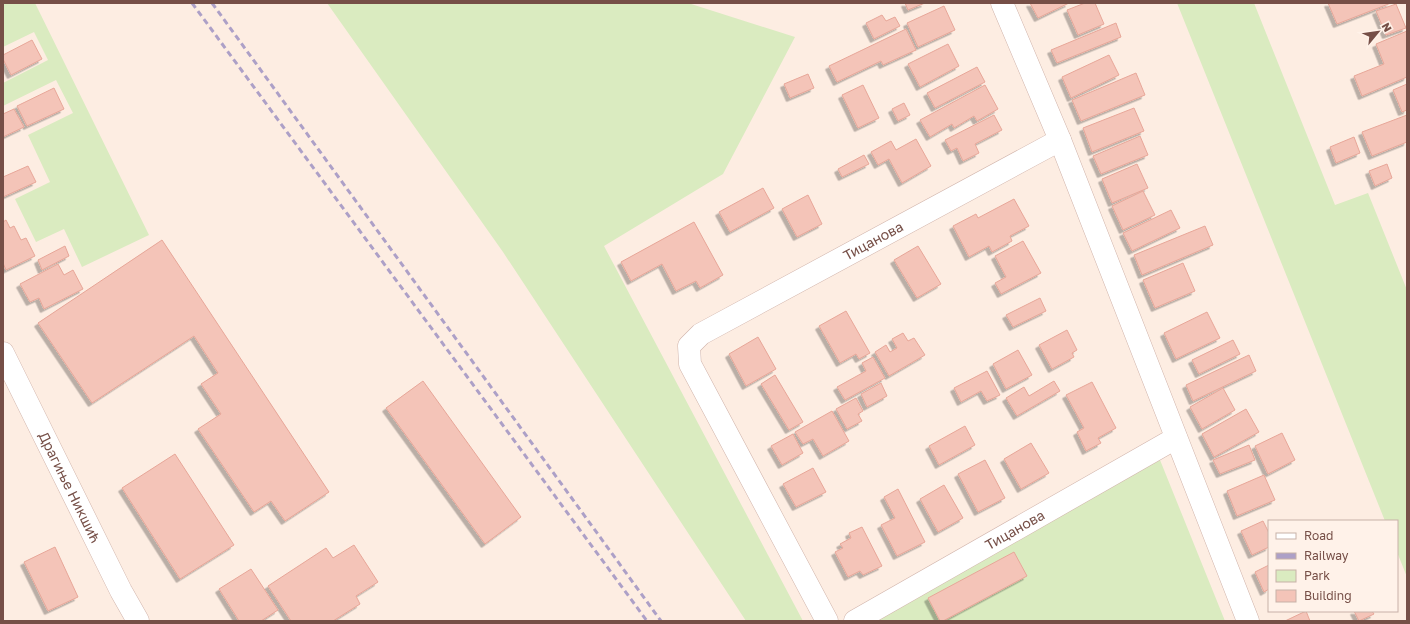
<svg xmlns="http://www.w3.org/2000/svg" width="1410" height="624" font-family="'Golos Text',sans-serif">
	<defs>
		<filter id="shadow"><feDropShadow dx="-3.5" dy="3.5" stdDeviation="0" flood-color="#0004"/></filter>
	</defs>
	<rect width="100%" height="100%" fill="#fdede2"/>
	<path fill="#daebc0" d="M3 3H35L149 235 82 267 64 229 36 242 15 199 50 182 28 135 73 113 56 80 3 106V83L48 60 34 32 3 47Z
		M327 3H688L795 37 723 174 604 246 803 621H746L503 252Z
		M1177 3H1254L1335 205 1368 193 1407 290V577L1397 552V521H1385Z
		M1160 460 1225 621H856Z"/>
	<path fill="#f4c4b8" stroke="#e7a698" filter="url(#shadow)" d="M905 3H925L908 10Z
		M1030 3H1069L1038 18Z
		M1085 3H1095L1104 24 1078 35 1067 10Z
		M1328 3H1391L1337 24Z
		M1396 4 1406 28 1386 35 1376 11Z
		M944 6 955 30 918 47 907 23Z
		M882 15 886 21 895 17 900 26 874 39 866 23Z
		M1116 23 1121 37 1057 63 1051 50Z
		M906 29 916 50 883 65 881 61 837 82 829 66Z
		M1407 31V77L1362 96 1354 76 1384 64 1376 44Z
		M32 40 42 59 11 75 3 59V55Z
		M948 44 959 66 920 87 908 64Z
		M1109 55 1119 75 1071 98 1062 77Z
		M977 67 985 82 935 108 927 93Z
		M1136 73 1145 95 1081 121 1072 100Z
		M808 74 814 88 790 98 784 84Z
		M1407 84V110L1402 112 1393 90Z
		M863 85 879 118 858 128 842 95Z
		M985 85 998 109 977 121 974 116 954 128 952 124 930 137 920 120Z
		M54 88 64 109 27 126 17 106Z
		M904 103 910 115 898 121 892 109Z
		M1134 108 1144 131 1092 152 1083 128Z
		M14 109 24 127 3 137V114Z
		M994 115 1002 130 975 144 979 153 963 161 957 148 951 151 945 140Z
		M1407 115V142L1372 156 1362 132Z
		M1140 136 1148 155 1101 174 1093 156Z
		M1354 137 1360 153 1336 163 1330 147Z
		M916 139 931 166 902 183 889 159 878 165 871 152 891 141 896 150Z
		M864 155 869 164 842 177 838 169Z
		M1137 164 1148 188 1112 203 1102 179Z
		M1387 164 1392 178 1375 186 1369 171Z
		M28 166 36 182 3 197V177Z
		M763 188 774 208 730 232 719 212Z
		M1143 191 1155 215 1123 230 1112 206Z
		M808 195 822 224 797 237 782 209Z
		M1014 199 1029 226 1010 236 1012 241 992 252 989 246 969 257 953 226 976 214 978 218Z
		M1171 210 1180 228 1132 251 1123 233Z
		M6 220 10 228 14 226 21 240 26 238 35 256 6 270 3 263V222Z
		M694 222 723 275 700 288 696 281 676 291 662 264 631 281 621 262Z
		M1205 226 1213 245 1142 275 1134 255Z
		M162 240 329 492 285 521 271 501 254 512 198 429 221 414 201 384 218 373 194 336 92 403 38 323Z
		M1023 241 1041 273 1001 294 995 283 1006 277 995 256Z
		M65 246 69 256 42 270 38 260Z
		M918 246 941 284 917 298 894 260Z
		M1183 263 1195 291 1155 308 1143 280Z
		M58 264 64 275 73 270 83 289 44 309 39 298 30 302 20 284Z
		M1040 298 1046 311 1013 327 1006 315Z
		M846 311 870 353 859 359 856 354 840 363 819 326Z
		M1207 312 1220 338 1176 359 1164 333Z
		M1067 330 1077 350 1072 353 1074 357 1052 369 1039 345Z
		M903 333 908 341 914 338 925 355 889 376 875 352 886 345 890 352 897 348 892 339Z
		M758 337 776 369 746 386 729 354Z
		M1233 340 1240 354 1199 374 1192 360Z
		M1018 350 1032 375 1006 389 993 364Z
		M1249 355 1256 371 1193 401 1186 385Z
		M873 357 885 378 845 400 837 387 866 371 862 363Z
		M987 371 1000 395 987 401 981 391 961 402 954 388Z
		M775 375 803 422 789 430 761 384Z
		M423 381 521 517 485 544 386 408Z
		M1054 381 1060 391 1017 416 1006 398 1024 387 1029 396Z
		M1092 382 1116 428 1098 438 1101 443 1086 451 1077 432 1084 428 1066 395Z
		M881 383 887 396 867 407 861 394Z
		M1223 388 1235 410 1202 429 1190 407Z
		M856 398 863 411 858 414 862 421 847 429 836 409Z
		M1246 409 1259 432 1214 457 1202 434Z
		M832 411 849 441 823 456 813 439 803 444 795 432Z
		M965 426 975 445 939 465 929 446Z
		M1282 433 1295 460 1268 474 1255 446Z
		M793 434 803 453 782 465 771 446Z
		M1031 443 1049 473 1021 489 1004 459Z
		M1249 445 1255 460 1220 474 1213 460Z
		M175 454 234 545 180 579 122 488Z
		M985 460 1005 498 978 512 958 474Z
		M813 468 826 492 796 507 783 484Z
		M1264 475 1275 500 1237 516 1227 491Z
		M944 485 963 518 938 532 920 499Z
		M898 489 925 542 897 556 881 525 895 518 884 497Z
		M1263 521 1269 533V547L1252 555 1241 531Z
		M862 527 882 566 863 575 860 571 848 577 835 552 843 548 840 544 851 538 849 533Z
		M354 545 378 582 356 596 360 604 333 621H291L268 586 326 548 333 558Z
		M55 547 78 597 48 611 24 562Z
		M1014 552 1027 576 943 621H940L928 598Z
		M1269 565V589L1264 592 1255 572Z
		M251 569 278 610 261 621H239L219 589Z
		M1306 611 1310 621H1285Z
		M1354 611H1372L1374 614 1359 621Z"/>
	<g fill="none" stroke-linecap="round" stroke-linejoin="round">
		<defs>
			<g id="minor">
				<path d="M1002 3 1060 140 1248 621"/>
				<path id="s1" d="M3 353 121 591 138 621"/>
				<path id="s2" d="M827 621 690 364 689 346 701 334 1060 140"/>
				<path id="s3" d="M855 621 1176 438"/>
			</g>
		</defs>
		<use href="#minor" stroke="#d1b4ab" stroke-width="23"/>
		<use href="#minor" stroke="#fff" stroke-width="22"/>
		<path stroke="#ada0c7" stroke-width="3" stroke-dasharray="6 4" stroke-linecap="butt" d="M192 3 647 621
			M212 3 661 621"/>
	</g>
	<g text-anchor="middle" stroke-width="3" stroke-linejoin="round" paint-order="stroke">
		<g font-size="14" fill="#764f47" stroke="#fff2e9">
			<text dy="5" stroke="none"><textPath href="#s2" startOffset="522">Тицанова</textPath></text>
			<text dy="5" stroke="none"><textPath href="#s1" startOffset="150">Драгиње Никшић</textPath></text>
			<text dy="5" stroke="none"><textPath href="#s3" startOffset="184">Тицанова</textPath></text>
		</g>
	</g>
	<rect width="1410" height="624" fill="none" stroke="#764f47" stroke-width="8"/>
	<rect x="1268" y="520" width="130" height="92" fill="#fff2e9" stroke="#c8b1a8"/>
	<rect x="1276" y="533" width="20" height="6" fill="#ffffff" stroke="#c8b1a8"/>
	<text x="1304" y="540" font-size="12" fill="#764f47">Road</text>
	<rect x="1276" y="553" width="20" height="6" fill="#ada0c7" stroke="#c8b1a8"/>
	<text x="1304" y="560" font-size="12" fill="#764f47">Railway</text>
	<rect x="1276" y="570" width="20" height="12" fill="#daebc0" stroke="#c8b1a8"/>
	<text x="1304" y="580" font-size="12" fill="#764f47">Park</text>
	<rect x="1276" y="590" width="20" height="12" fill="#f4c4b8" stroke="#c8b1a8"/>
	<text x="1304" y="600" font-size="12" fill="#764f47">Building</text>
	<g transform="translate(1378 32) rotate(61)" stroke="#fff2e9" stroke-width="3" paint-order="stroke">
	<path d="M0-3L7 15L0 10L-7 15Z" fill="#764f47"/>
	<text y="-6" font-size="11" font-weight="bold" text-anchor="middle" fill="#764f47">N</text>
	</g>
</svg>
